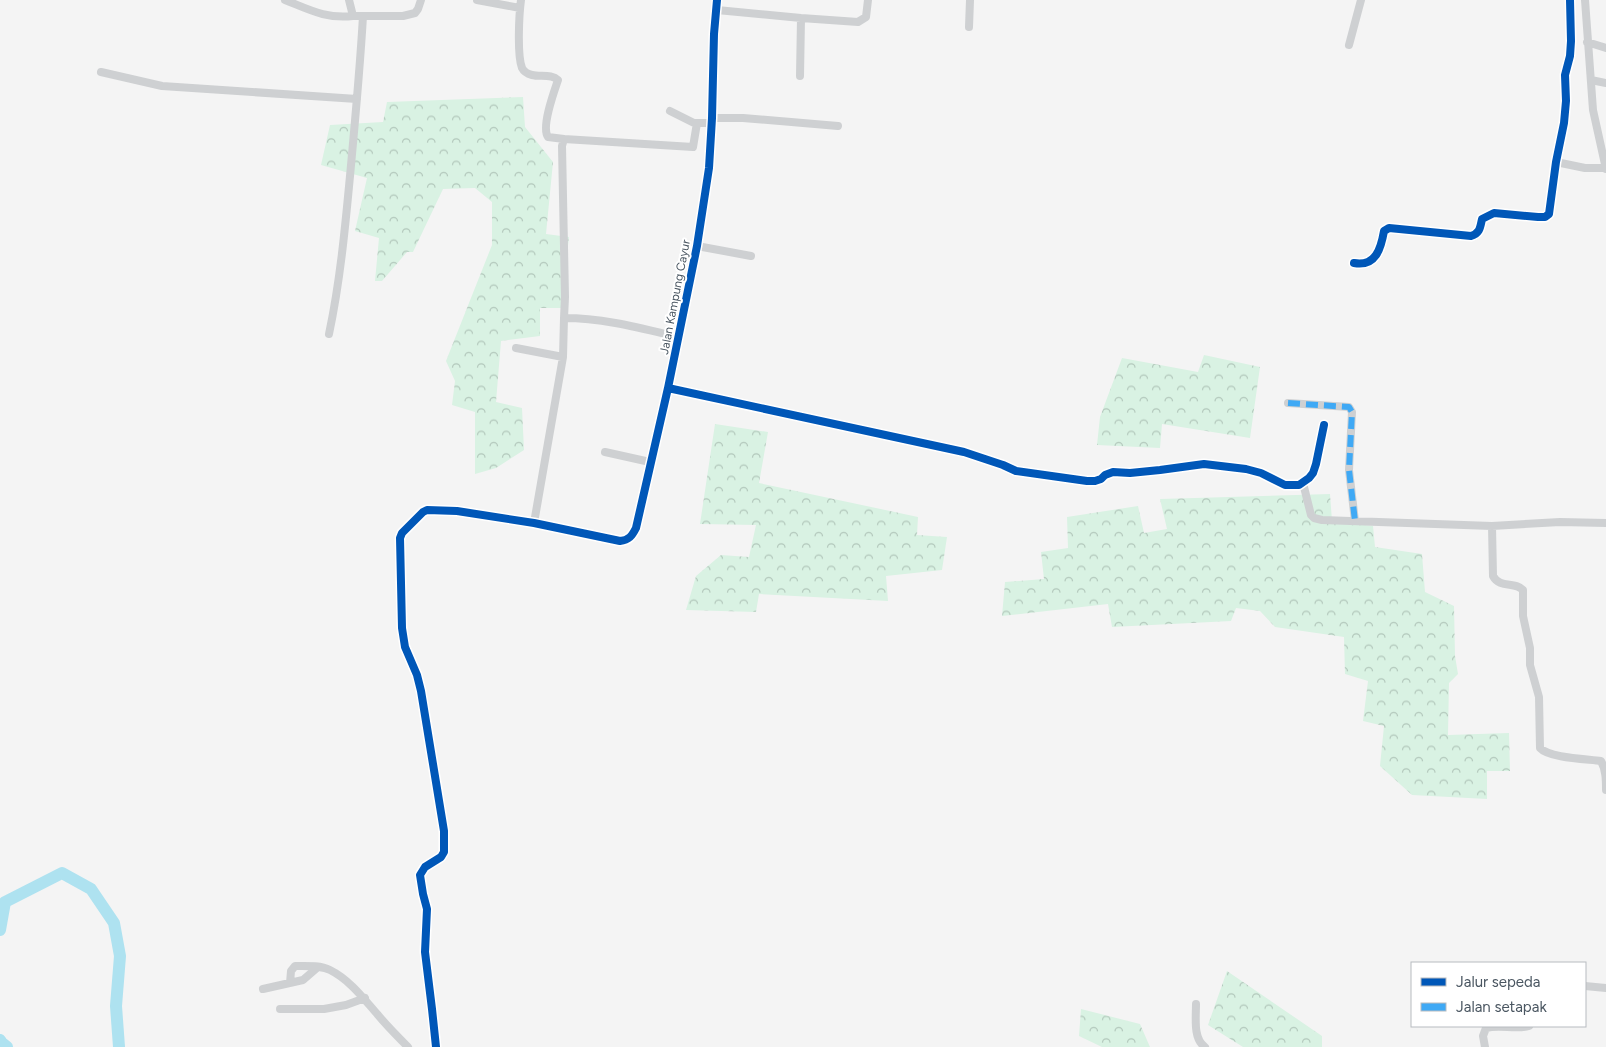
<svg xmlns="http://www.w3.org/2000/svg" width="1606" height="1047" font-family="Figtree,sans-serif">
	<defs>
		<pattern id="forest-crowns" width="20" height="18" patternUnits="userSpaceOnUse" patternTransform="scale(1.25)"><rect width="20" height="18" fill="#d9f2e3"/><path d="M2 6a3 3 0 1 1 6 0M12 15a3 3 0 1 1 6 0" fill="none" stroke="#b2c7bb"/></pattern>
	</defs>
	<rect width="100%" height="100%" fill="#f4f4f4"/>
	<path fill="url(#forest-crowns)" d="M523 97 525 127 553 162 546 234 569 237 563 287 564 308H540V336L501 341 496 402 522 408 524 450 496 468 475 474V412L452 405 455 381 446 361 492 245V202L475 188 443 189 413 252H407L382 281H375L379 238 355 231 367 178 321 165 330 125 383 122 387 102Z
		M1204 355 1260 367 1250 438 1162 424 1160 448 1097 445 1100 417 1122 358 1198 372Z
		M715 424 768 432 759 483 918 517 917 535 947 537 942 570 886 576 888 601 759 594 756 612 686 610 696 576 721 555 749 557 756 525 700 524Z
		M1330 494 1332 521 1373 526 1375 547 1422 554 1425 592 1454 606 1455 656 1458 674 1449 683 1448 735 1509 733 1510 771H1487V799L1412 795 1380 766 1384 726 1363 721 1368 681 1345 674 1344 637 1275 627 1260 611 1236 608 1231 621 1112 627 1108 604 1002 616 1005 582 1044 579 1041 552 1068 548 1067 517 1138 506 1144 533 1167 529 1160 499Z
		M1227 971 1322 1036V1047H1243L1208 1025Z
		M1081 1009 1140 1024 1150 1047H1102L1079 1036Z"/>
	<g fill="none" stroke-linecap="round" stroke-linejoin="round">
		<path stroke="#aee2f0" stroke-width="12" d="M0 930 5 902 62 873 91 889 114 923 120 956 116 1006 119 1047
			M0 1040 2 1043 7 1047"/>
		<path stroke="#ced0d2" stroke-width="8" d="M285 0C310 10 326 19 353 16
			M349 0 353 16H403L415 13 418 9 421 0
			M477 0 520 8
			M521 0C519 15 517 55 522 68 524 72 528 74 532 75 540 77 552 74 558 80 554 92 541 127 548 137L564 139 562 146 565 297 564 318
			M1585 0 1593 110 1606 169
			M717 10 801 18 858 22 866 17 868 0
			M969 27 970 0
			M1587 42 1606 48
			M1349 45 1361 0
			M101 72 162 86 357 99
			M800 76 801 18
			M1591 80 1606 83
			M670 111 694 123H712
			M712 118H743L838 126
			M564 139 693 147 697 123
			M1556 162 1585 168H1606
			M697 246 751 256
			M1354 263C1376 267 1381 248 1384 231L1389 228 1471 236C1480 233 1480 228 1482 219L1494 213 1538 217H1545L1549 214 1556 162 1564 123 1566 101 1565 75 1570 56 1571 41 1570 0
			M329 334C340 282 345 229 350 176 355 122 360 69 363 16
			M516 348 563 357 564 318C603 318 640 328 678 337
			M668 388 964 452 1003 465 1016 471 1087 481H1095L1101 479 1105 475 1113 472 1130 473 1160 470 1204 464 1246 469 1261 473 1285 485H1299L1309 478 1313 473 1316 464 1324 425
			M1288 403 1349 407 1352 412 1349 470 1355 521
			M605 452 650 462
			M1303 483 1311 515 1314 518 1322 520 1492 526 1560 522 1606 523
			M534 523 563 357
			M1492 526 1493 576C1500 589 1515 581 1523 590V616L1530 648V665L1539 697 1540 748C1549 758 1586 759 1601 761 1606 770 1606 780 1606 790
			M290 983 291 971 295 966C306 966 320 965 330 970 350 980 364 999 378 1015 387 1026 398 1037 408 1047
			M1585 986 1606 988
			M263 989 303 980 318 967
			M1196 1004C1196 1018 1193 1039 1205 1047
			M280 1009H324L346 1005 365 998
			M436 1047 432 1009 425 952 427 909 423 894 420 875 425 867 441 857 444 852V831L421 691 417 675 405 647 402 628 400 538 402 533 423 512 427 510 457 511 534 523 620 541C629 540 632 536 636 528L668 388 697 246 709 168 712 118 714 34 717 0
			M1485 1047 1483 1036 1486 1028C1500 1024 1515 1030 1529 1026"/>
		<path stroke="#3fa9f5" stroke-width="6" stroke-dasharray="12 6" stroke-linecap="butt" d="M1288 403 1349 407 1352 412 1349 470 1355 521"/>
		<defs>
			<path id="cycleway" d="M1354 263C1376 267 1381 248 1384 231L1389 228 1471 236C1480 233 1480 228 1482 219L1494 213 1538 217H1545L1549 214 1556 162 1564 123 1566 101 1565 75 1570 56 1571 41 1570 0
				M668 388 964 452 1003 465 1016 471 1087 481H1095L1101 479 1105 475 1113 472 1130 473 1160 470 1204 464 1246 469 1261 473 1285 485H1299L1309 478 1313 473 1316 464 1324 425
				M436 1047 432 1009 425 952 427 909 423 894 420 875 425 867 441 857 444 852V831L421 691 417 675 405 647 402 628 400 538 402 533 423 512 427 510 457 511 534 523 620 541C629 540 632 536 636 528L668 388 697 246 709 168 712 118 714 34 717 0"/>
		</defs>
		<use href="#cycleway" stroke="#fff" stroke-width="11"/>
		<use href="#cycleway" stroke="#0057b8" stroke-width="8"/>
	</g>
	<g text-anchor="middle" stroke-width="4" stroke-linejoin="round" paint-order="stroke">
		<g font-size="12" fill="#4a5661" stroke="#fff">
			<text transform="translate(675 297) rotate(-79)" y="4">Jalan Kampung Cayur</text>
		</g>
	</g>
	<rect x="1411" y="962" width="175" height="65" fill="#ffffff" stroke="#b7bbc0"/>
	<rect x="1421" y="978" width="25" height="8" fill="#0057b8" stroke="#b7bbc0"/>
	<text x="1456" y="987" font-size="15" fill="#4a5661">Jalur sepeda</text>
	<rect x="1421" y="1003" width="25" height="8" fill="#3fa9f5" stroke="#b7bbc0"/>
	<text x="1456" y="1012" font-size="15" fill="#4a5661">Jalan setapak</text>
</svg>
